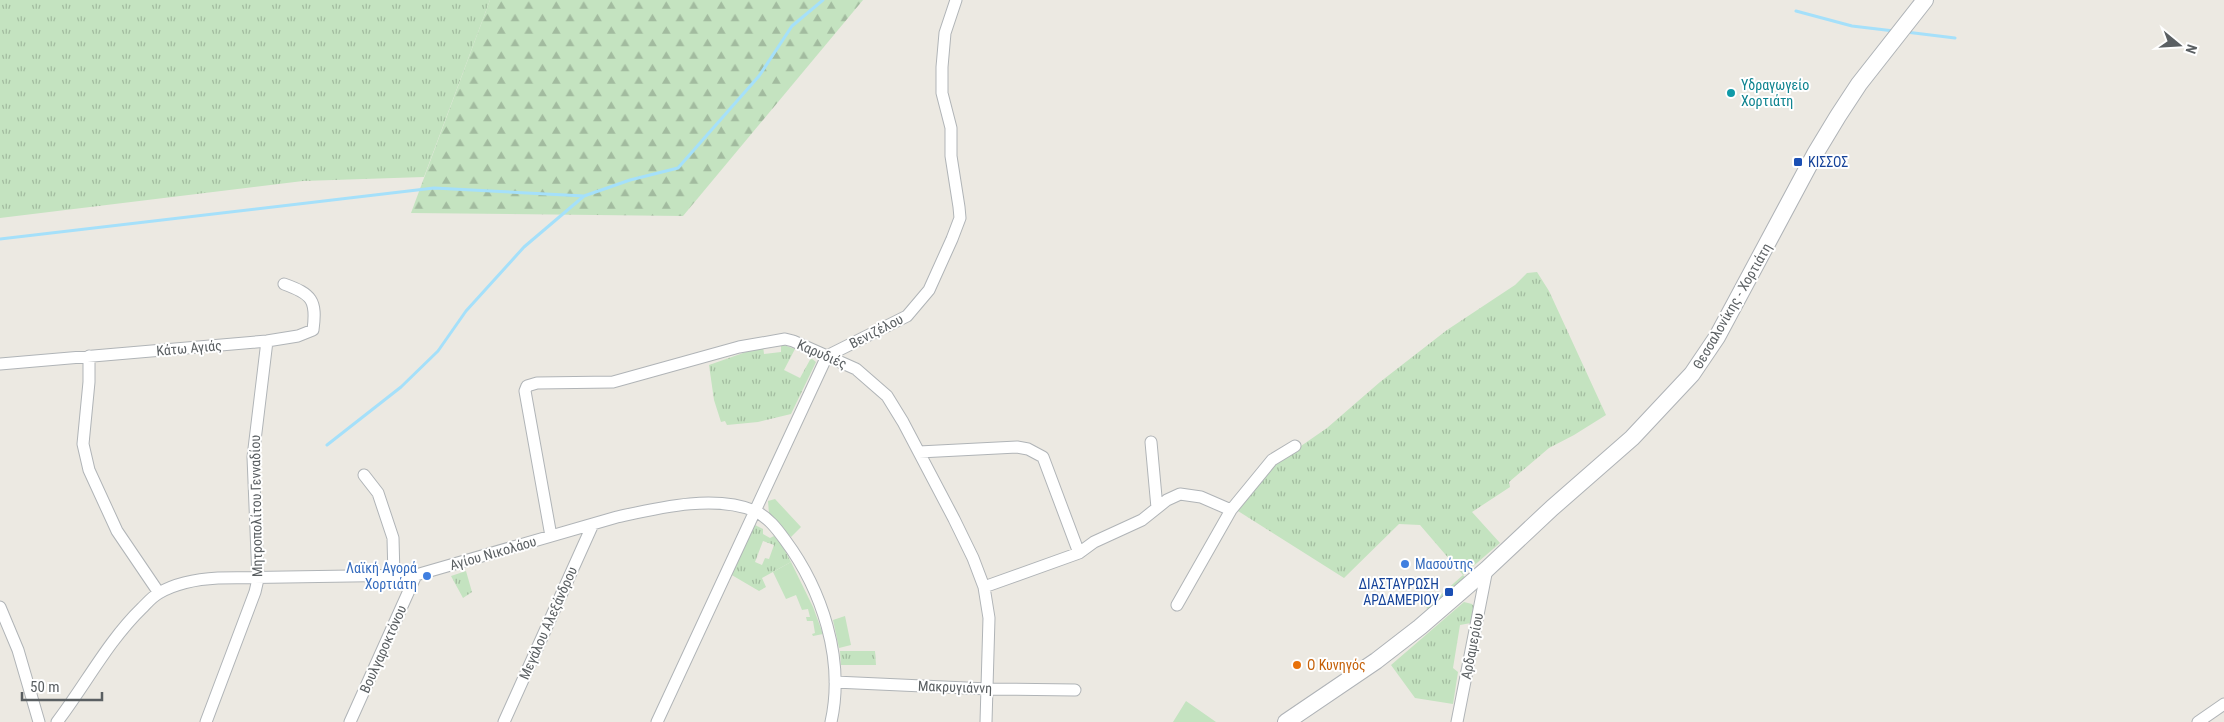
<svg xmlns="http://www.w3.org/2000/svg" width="2224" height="722" font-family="'Roboto Condensed',sans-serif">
	<defs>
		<pattern id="grass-tufts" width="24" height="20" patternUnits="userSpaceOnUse" patternTransform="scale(1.25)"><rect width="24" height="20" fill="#c4e3c0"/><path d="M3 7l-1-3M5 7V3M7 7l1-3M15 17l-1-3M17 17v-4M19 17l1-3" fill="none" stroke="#a2bb9f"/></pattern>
		<pattern id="forest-firs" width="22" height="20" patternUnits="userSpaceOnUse" patternTransform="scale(1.25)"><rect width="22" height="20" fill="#c4e3c0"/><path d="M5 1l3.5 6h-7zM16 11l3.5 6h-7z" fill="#a2bb9f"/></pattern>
	</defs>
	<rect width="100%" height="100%" fill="#ece9e2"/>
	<path fill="url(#grass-tufts)" fill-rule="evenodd" d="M0 0H490L424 177 303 181 0 218Z
		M1537 272 1549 291 1606 415 1574 435 1549 448 1509 482 1510 487 1472 512 1500 543 1463 575 1465 577 1431 606 1433 608 1430 610 1426 608 1463 575 1420 525 1399 524 1344 578 1238 511 1272 466 1327 428 1380 382 1447 330 1515 285 1527 273Z
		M781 344 795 349 784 370 800 378 811 358 816 362 791 414 758 422 727 425 725 421 721 422 714 400 709 365 763 346 764 354 781 352Z
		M755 525 763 529V534L770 538 774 536 781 543 791 562 762 578 766 587 759 591 730 574 750 527ZM763 541 774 545 769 559 765 558 762 565 755 562Z
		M466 571 472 592 463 598 451 576Z
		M1464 602 1472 604 1474 607 1471 623 1460 625 1453 668 1458 672 1453 704 1415 698 1391 665Z
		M840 651H875L876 665H841Z"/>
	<path fill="url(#forest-firs)" d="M490 0H863L683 216 411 213Z"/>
	<path fill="#c4e3c0" d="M775 499 801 527 791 537 769 514 768 501Z
		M791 562 813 607 823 634 813 636 812 634 815 633 813 621H807L806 617H810L808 609 802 610 796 595 786 599 773 572Z
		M845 616 851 645 839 648 833 620Z
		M1186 701 1216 722H1173Z"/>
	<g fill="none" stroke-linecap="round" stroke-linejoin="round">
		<path stroke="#a5e0fa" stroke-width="3" d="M1796 11 1852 26 1894 31
			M1906 32 1955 38
			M0 239 434 188 584 196
			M327 445 401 387 438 351 466 311 524 247 584 196 630 180 678 168 759 76 792 26 823 0"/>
		<defs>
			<path id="street" d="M89 356V382L83 444 89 470 117 531 159 593
				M0 364 267 341 298 336 313 330C317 300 312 294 284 284
				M1151 442 1157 508
				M919 452 1017 447 1028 449 1043 457 1079 553
				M364 475 378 493 393 538 394 577
				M551 536 525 391 527 386 537 383 613 382 739 347 785 339 793 341 856 369 887 396 903 422 954 519 973 558 984 587 989 618 986 722
				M984 587 1079 553 1094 542 1142 520 1167 500 1180 494 1201 497 1231 510
				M1177 605 1231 510 1272 460 1295 446
				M0 607 18 650 39 722
				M835 682 988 689 1075 690
				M57 722C86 684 108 641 142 608 147 603 153 596 159 593 176 583 199 579 218 578L416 575 617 517C658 508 714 494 755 511 768 517 777 529 785 540 822 590 845 659 831 722
				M206 722 255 592 258 579 253 457 267 341
				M350 722 416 575
				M504 722 593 524
				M657 722 827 356 907 316 929 290 952 239 960 218 959 207 951 156V128L942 93V67L945 33 956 0
				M1457 722 1487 569
				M2198 722 2224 704"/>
			<path id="secondary" d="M1286 722 1376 661 1420 627 1487 569 1552 508 1632 438 1692 374 1717 337 1815 154 1838 116 1859 84 1925 0"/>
		</defs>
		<use href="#street" stroke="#b0b4b7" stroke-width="13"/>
		<use href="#secondary" stroke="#afb3b7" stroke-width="18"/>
		<use href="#street" stroke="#fff" stroke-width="11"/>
		<use href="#secondary" stroke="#fff" stroke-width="16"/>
	</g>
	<circle fill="#0f9aa8" stroke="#fff" stroke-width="2" cx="1731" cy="93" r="5"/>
	<g fill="#1a4fb4" stroke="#fff" stroke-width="2">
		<rect x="1793" y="157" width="10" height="10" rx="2.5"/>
		<rect x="1444" y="587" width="10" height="10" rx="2.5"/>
	</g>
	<g fill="#3f7fe0" stroke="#fff" stroke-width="2">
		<circle cx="1405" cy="564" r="5"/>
		<circle cx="427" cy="576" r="5"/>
	</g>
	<circle fill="#e8710a" stroke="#fff" stroke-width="2" cx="1297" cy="665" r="5"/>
	<g text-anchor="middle" stroke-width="4" stroke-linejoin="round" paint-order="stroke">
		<g font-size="14" fill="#0d838f" stroke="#fff" text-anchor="start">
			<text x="1741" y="90">Υδραγωγείο<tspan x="1741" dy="16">Χορτιάτη</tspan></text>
		</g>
		<g font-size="14" fill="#164399" stroke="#fff" text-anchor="start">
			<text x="1808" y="167">ΚΙΣΣΟΣ</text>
			<text x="1439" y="589" text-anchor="end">ΔΙΑΣΤΑΥΡΩΣΗ<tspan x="1439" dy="16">ΑΡΔΑΜΕΡΙΟΥ</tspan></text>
		</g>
		<g font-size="14" fill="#5a5f62" stroke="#fff">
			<text transform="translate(1732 306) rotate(-60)" y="5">Θεσσαλονίκης - Χορτιάτη</text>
			<text transform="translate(876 331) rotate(-27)" y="5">Βενιζέλου</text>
			<text transform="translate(189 348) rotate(-5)" y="5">Κάτω Αγιάς</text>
			<text transform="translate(822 354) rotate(24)" y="5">Καρυδιές</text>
			<text transform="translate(256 506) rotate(-91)" y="5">Μητροπολίτου Γενναδίου</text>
			<text transform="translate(493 553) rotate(-16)" y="5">Αγίου Νικολάου</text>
			<text transform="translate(548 623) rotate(-66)" y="5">Μεγάλου Αλεξάνδρου</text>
			<text transform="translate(1472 646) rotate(-79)" y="5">Αρδαμερίου</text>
			<text transform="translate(383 649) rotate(-66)" y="5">Βουλγαροκτόνου</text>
			<text transform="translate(955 687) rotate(2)" y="5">Μακρυγιάννη</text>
		</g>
		<g font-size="14" fill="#366cbe" stroke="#fff" text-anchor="start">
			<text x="1415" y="569">Μασούτης</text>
			<text x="417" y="573" text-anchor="end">Λαϊκή Αγορά<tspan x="417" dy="16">Χορτιάτη</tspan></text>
		</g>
		<g font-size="14" fill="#c56008" stroke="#fff" text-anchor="start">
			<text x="1307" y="670">Ο Κυνηγός</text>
		</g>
	</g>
	<g transform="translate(2179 45) rotate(108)" stroke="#ffffff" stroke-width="4" paint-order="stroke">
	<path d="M0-4L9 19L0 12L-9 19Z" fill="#5a5f62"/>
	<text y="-8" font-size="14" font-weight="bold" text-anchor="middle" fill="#5a5f62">N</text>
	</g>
	<path d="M22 692v8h80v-8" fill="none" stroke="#5a5f62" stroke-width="2.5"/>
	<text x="30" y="692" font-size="15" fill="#5a5f62" stroke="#ffffff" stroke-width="4" paint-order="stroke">50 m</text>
</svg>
